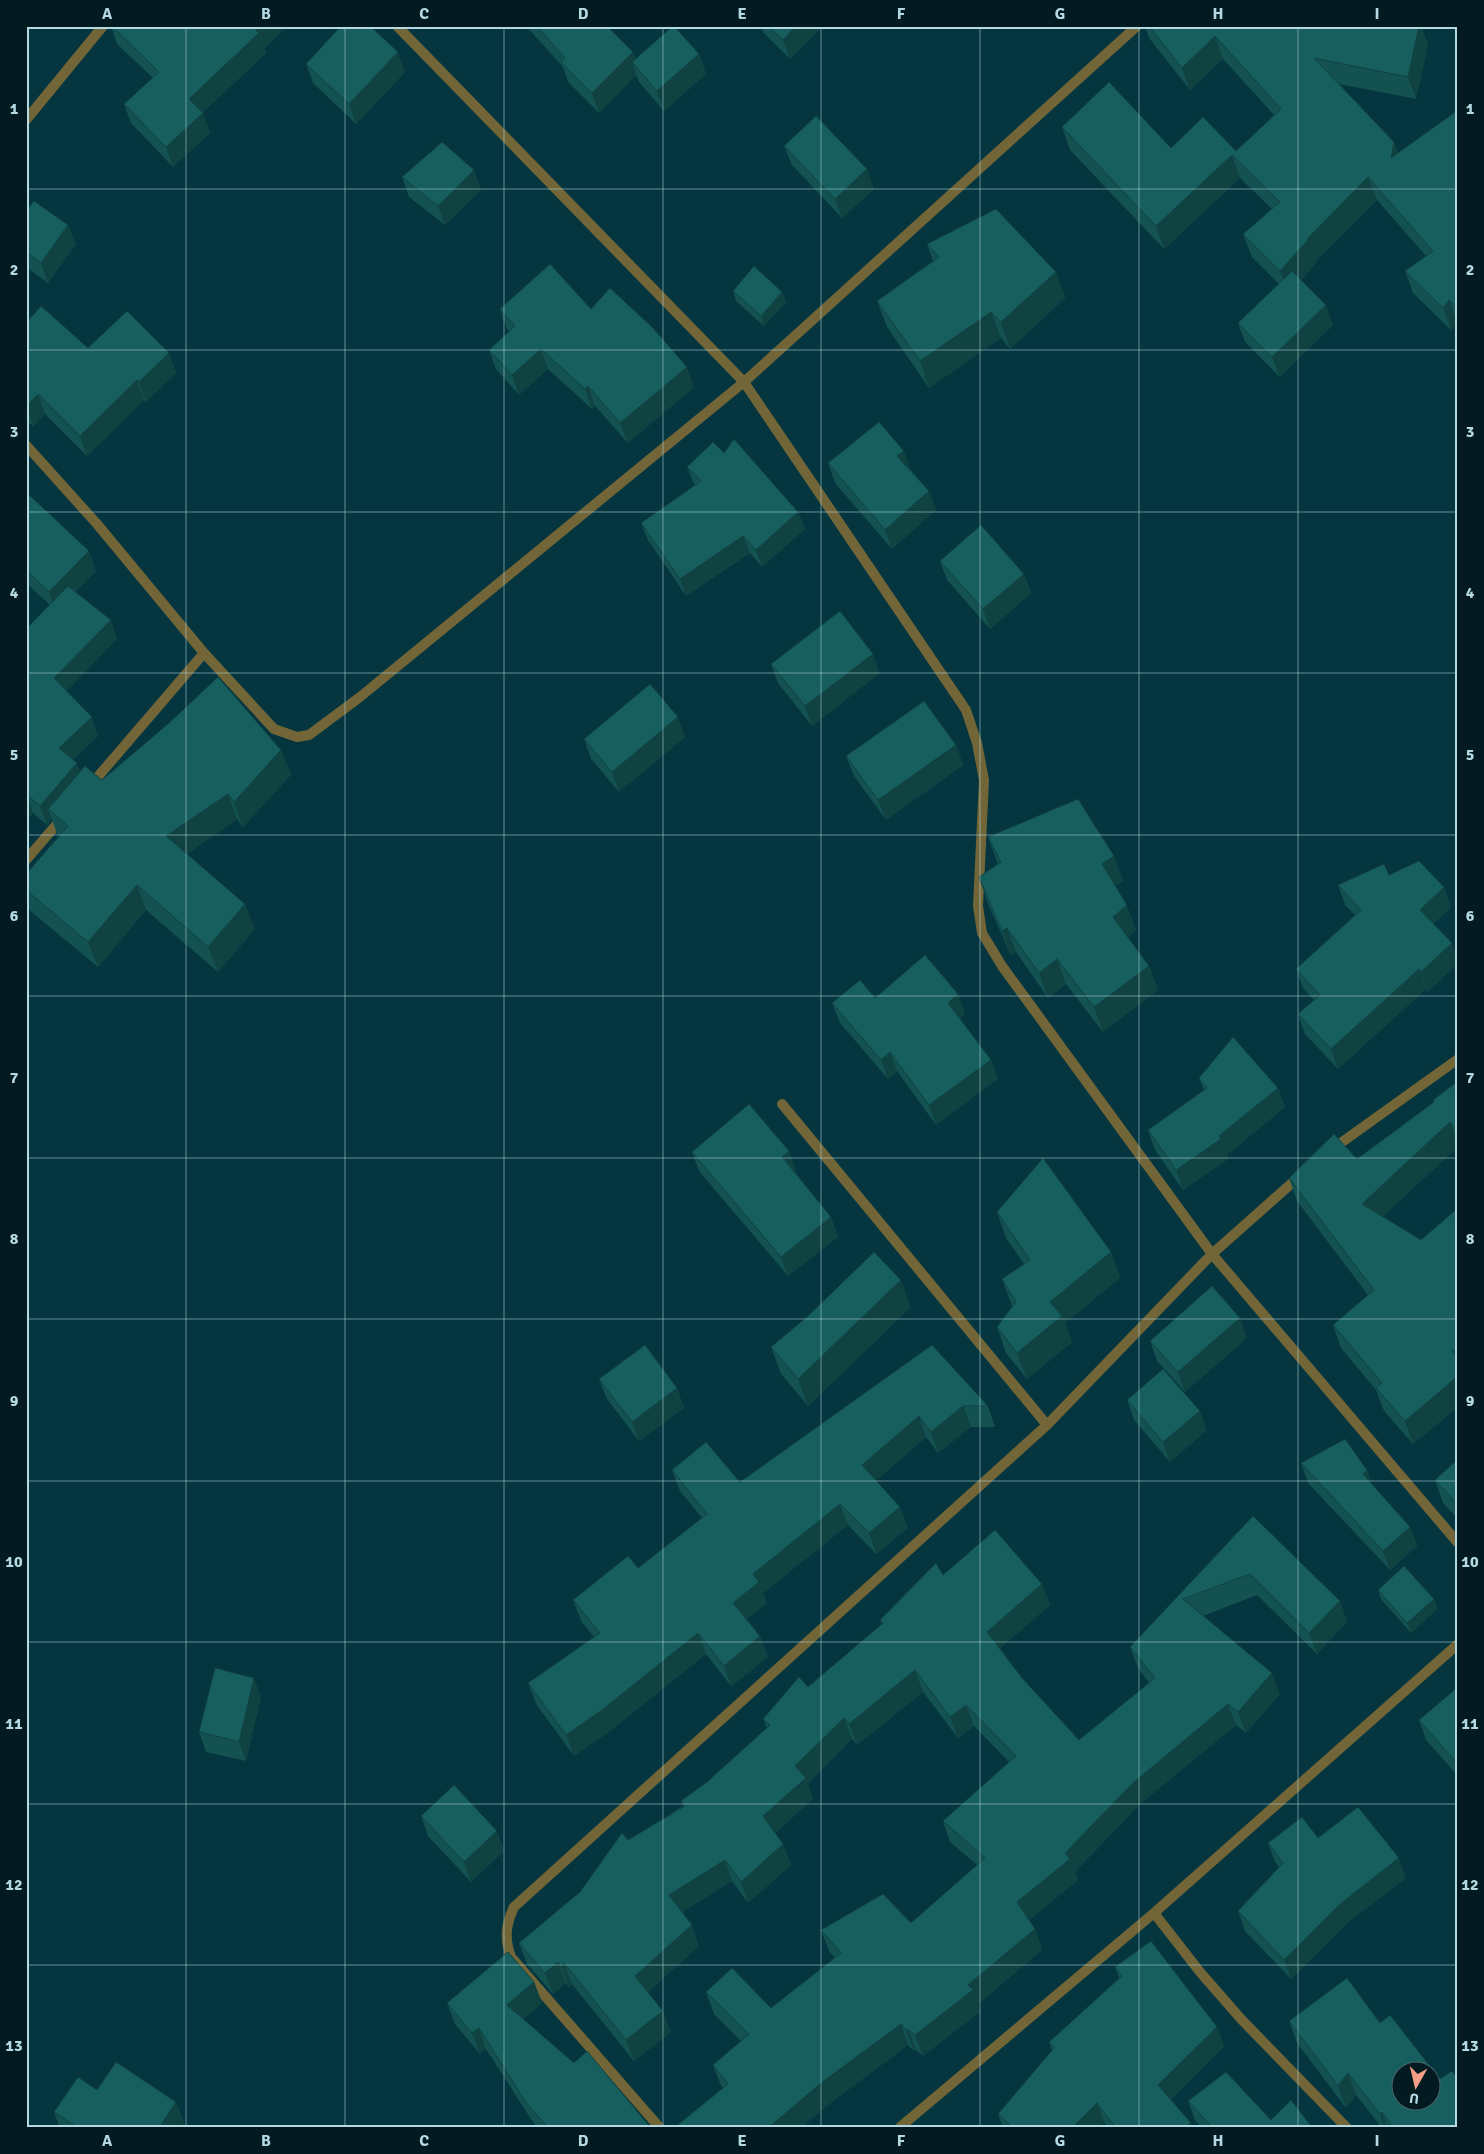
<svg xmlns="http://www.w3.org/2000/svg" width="1484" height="2154" font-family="Signika,sans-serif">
	<rect width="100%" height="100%" fill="#05353e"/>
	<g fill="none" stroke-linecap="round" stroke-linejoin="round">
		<path stroke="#726638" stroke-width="10" d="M397 26 744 382 966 710 977 743 984 780 978 906 982 933 1002 966 1212 1254 1458 1543
			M26 120 103 26
			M26 445 97 524 204 653 274 729 297 737 309 735 360 697 744 382 1137 26
			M89 787 204 653
			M26 860 63 817
			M782 1104 1047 1425
			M1331 1150 1458 1059
			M1154 1913 1200 1972 1241 2019 1347 2128
			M660 2128 511 1957C504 1938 506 1924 514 1907L1047 1425 1212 1254 1301 1175
			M899 2128 1154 1913 1458 1644"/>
	</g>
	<path fill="#145151" d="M111 26H287L265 48 266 53 202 113 210 133 173 167 131 123 124 104 153 78 117 44Z
		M526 26H607L633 52 636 59 699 54 706 74 664 111 639 82 636 75 599 113 568 82 563 67Z
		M761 26H823L790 59 763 32Z
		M1145 26H1421L1428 45 1416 99 1339 84 1394 142 1398 153 1458 110V324L1457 323 1451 330 1413 293 1405 271 1426 256 1377 200 1316 261V263L1301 280 1333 325 1280 377 1245 342 1238 323 1279 284 1252 257 1243 234 1272 209 1240 178 1164 249 1070 150 1062 127 1171 148 1236 151 1274 115 1223 59 1190 90 1149 38Z
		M306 64 405 72 356 124 313 83Z
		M784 146 874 189 842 218 792 165Z
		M402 177 481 190 445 225 409 197Z
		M26 211 68 225 76 244 48 283 26 267Z
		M927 244 1056 272 1065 298 1010 349 1001 338 929 388 887 327 877 301 933 261Z
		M733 291 782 292 786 302 764 326 736 301Z
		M500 309H591L694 387 628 443 595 406 592 409 548 369 519 395 496 369 489 350 509 332 507 329Z
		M26 323 88 348 169 353 176 373 146 402 144 400 87 456 45 414 33 426 26 420Z
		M724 453 798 512 805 529 762 567 750 553 686 596 648 540 641 523 695 486 694 484 687 467Z
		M828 463 911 470 929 491 936 510 892 549 835 483Z
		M26 492 89 551 96 571 75 592 117 639 66 691 98 736 73 760 80 772 102 780 281 750 291 775 243 827 237 819 187 854 255 929 218 972 146 910 98 967 28 909 26 906V874L59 836 57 834 52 819 47 825 33 813 26 821V629L50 605 26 583Z
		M940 561 1024 574 1031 593 990 629 947 580Z
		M771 664 880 673 812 726 778 683Z
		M685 737 619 792 591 759 584 739Z
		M956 745 963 765 886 820 854 776 846 756Z
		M988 837 1114 856 1123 881 1115 886 1136 930 1128 937 1149 966 1158 990 1103 1032 1066 984 1048 998 1016 952 1011 956 987 901 979 877 998 864Z
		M1389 875 1444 887 1451 907 1433 924 1458 959V963L1428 992 1426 989 1338 1069 1305 1034 1298 1014 1314 1000 1303 988 1296 969 1355 915 1345 905 1338 885Z
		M958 994 965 1014 960 1018 991 1060 998 1079 936 1125 897 1071 888 1079 840 1023 832 1003 875 998Z
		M1199 1078 1278 1088 1285 1107 1227 1155 1228 1159 1183 1190 1155 1150 1148 1130 1204 1090Z
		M1458 1081V1147L1382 1217 1421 1240 1458 1208V1407L1413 1444 1384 1411 1376 1390 1341 1348 1333 1325 1368 1295 1297 1201 1289 1178 1357 1159 1434 1102 1433 1100Z
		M789 1151 796 1171 795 1172 831 1217 838 1237 788 1276 699 1171 692 1152Z
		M997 1212 1111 1252 1120 1278 1065 1323 1072 1342 1027 1379 1006 1353 997 1327 1012 1306 1002 1279 1024 1264 1006 1238Z
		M911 1307 808 1406 781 1374 771 1347Z
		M1247 1338 1185 1392 1157 1361 1150 1341Z
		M932 1345 988 1406 995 1427H971L938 1453 926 1437 876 1480 900 1507 908 1528 876 1554 848 1525 763 1593 767 1603 747 1619 760 1636 768 1657 731 1686 706 1654 610 1731 574 1756 536 1704 528 1683 594 1637 581 1621 573 1600 638 1568 702 1518 680 1491 672 1470 740 1482Z
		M599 1379 677 1388 684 1408 639 1441 607 1399Z
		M1127 1400 1207 1430 1170 1462 1134 1420Z
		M1458 1459V1519L1443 1503 1435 1480Z
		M1301 1463 1367 1470 1372 1485 1410 1527 1417 1546 1390 1570 1308 1483Z
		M1253 1516 1340 1601 1347 1622 1317 1654 1257 1595 1203 1616 1280 1694 1246 1733 1236 1725 1140 1804 1075 1872 1078 1880 1029 1920 1035 1929 1042 1950 978 2004 981 2011 923 2056 916 2050 914 2051 908 2045 829 2104 801 2128H674L723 2088 721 2086 713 2065 741 2041 714 2014 706 1992 771 2008 835 1958 829 1951 821 1930 911 1923 977 1865 950 1842 943 1821 1009 1762 974 1726 958 1738 923 1692 857 1745 852 1739 808 1783 813 1799 775 1833 783 1844 791 1865 748 1903 732 1881 682 1912 699 1946 648 1992 671 2032 634 2061 572 1984 569 1987 566 1983 553 1994 527 1964 519 1943 580 1892 628 1840 683 1806 681 1801 707 1782 767 1728 763 1719 808 1687 882 1624 880 1620 943 1575 1042 1584 1050 1605 1000 1648 1022 1678 1079 1740 1149 1683 1138 1668 1130 1647Z
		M1378 1590 1434 1599 1437 1609 1411 1633 1381 1599Z
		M1458 1687V1776L1426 1740 1419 1720Z
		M261 1697 246 1761 206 1752 199 1732Z
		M421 1816 504 1851 471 1882 428 1836Z
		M1268 1843 1406 1878 1346 1924 1291 1979 1245 1931 1238 1911 1279 1867 1275 1862Z
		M1115 1967 1217 2027 1224 2046 1171 2099 1193 2128H1108L1104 2122 1099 2128H1003L998 2114 1052 2051 1049 2042 1119 1978Z
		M534 1982 542 2003 523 2019 574 2063 651 2128H538L533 2122 486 2049 480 2054 455 2024 447 2003Z
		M1289 2021 1458 2128H1382L1356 2095 1346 2108 1297 2043Z
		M97 2090 176 2102 184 2122 180 2128H60L54 2112Z
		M1188 2101 1271 2120 1312 2128H1202L1195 2120Z"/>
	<path fill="#104242" d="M260 26H287L265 48 266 53 196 118 189 99Z
		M796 26H823L790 59 783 40Z
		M1419 26H1421L1428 45 1416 99 1408 77Z
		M1215 36 1223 59 1190 90 1182 68Z
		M398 52 405 72 356 124 349 104Z
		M633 52 640 71 632 62 636 75 599 113 592 93Z
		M699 54 706 74 664 111 657 91Z
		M203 113 210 133 173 167 166 147Z
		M1394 142 1403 164 1391 158Z
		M1232 155 1240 178 1164 249 1156 226Z
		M867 169 874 189 842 218 835 199Z
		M474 170 481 190 445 225 438 206Z
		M1368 177 1377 200 1316 261V263L1289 294 1280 271 1307 239Z
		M68 225 76 244 48 283 41 263Z
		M1056 272 1065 298 1010 349 1001 322Z
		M782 292 786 302 764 326 761 316Z
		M1449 300 1457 323 1451 330 1443 308Z
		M1326 305 1333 325 1280 377 1272 357Z
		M991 312 1001 338 929 388 920 361Z
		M541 349 548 369 519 395 512 375Z
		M169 353 176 373 146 402 139 382Z
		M687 367 694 387 628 443 620 423Z
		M137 380 144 400 87 456 80 436Z
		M588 386 595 406 592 409 585 389Z
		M38 394 45 414 33 426 26 407Z
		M904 451 911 470 897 456Z
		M929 491 936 510 892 549 885 530Z
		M798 512 805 529 762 567 756 550Z
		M743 536 750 553 686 596 680 579Z
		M89 551 96 571 56 612 49 592Z
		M1024 574 1031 593 990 629 983 609Z
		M111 620 117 639 61 697 54 678Z
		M873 654 880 673 812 726 805 706Z
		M92 717 98 736 66 767 59 748Z
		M678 717 685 737 619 792 612 772Z
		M956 745 963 765 886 820 878 800Z
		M281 750 291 775 243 827 234 802Z
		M77 763 84 782 48 809 52 819 47 825 40 806Z
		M26 794 33 813 26 821Z
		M228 794 237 819 176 861 166 836Z
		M1114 856 1123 881 1111 889 1102 864Z
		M137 885 146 910 98 967 88 942Z
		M1444 887 1451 907 1427 929 1420 910Z
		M245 904 255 929 218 972 208 947Z
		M1127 905 1136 930 1122 941 1113 917Z
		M1007 928 1016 952 1011 956 1002 931Z
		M1452 943 1458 959V963L1428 992 1421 972Z
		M1057 959 1066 984 1048 998 1039 973Z
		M1149 966 1158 990 1103 1032 1094 1007Z
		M1419 969 1426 989 1338 1069 1331 1049Z
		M958 994 965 1014 955 1022 948 1003Z
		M890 1052 897 1071 888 1079 881 1060Z
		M991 1060 998 1079 936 1125 929 1105Z
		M1278 1088 1285 1107 1227 1155 1228 1159 1183 1190 1176 1170Z
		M1450 1122 1458 1142V1147L1370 1228 1362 1204Z
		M789 1151 796 1171 789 1176 782 1157Z
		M831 1217 838 1237 788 1276 781 1257Z
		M1111 1252 1120 1278 1065 1323 1072 1342 1027 1379 1017 1353 1050 1302Z
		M901 1280 911 1307 808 1406 798 1379Z
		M1240 1318 1247 1338 1185 1392 1178 1372Z
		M1458 1376V1407L1413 1444 1405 1421Z
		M677 1388 684 1408 639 1441 632 1422Z
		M963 1406 971 1427 938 1453 931 1432Z
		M1200 1411 1207 1430 1170 1462 1163 1442Z
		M919 1416 926 1437 870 1486 862 1465Z
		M1367 1470 1374 1490 1363 1474Z
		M840 1504 848 1525 763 1593 767 1603 741 1624 733 1603 753 1574Z
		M900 1507 908 1528 876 1554 869 1533Z
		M1410 1527 1417 1546 1390 1570 1383 1551Z
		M1042 1584 1050 1605 995 1653 987 1632Z
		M1434 1599 1437 1609 1411 1633 1407 1623Z
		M1340 1601 1347 1622 1317 1654 1309 1633Z
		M698 1633 706 1654 610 1731 574 1756 566 1735Z
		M760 1636 768 1657 731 1686 724 1666Z
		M915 1670 923 1692 857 1745 849 1724Z
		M1272 1673 1280 1694 1246 1733 1238 1712Z
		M254 1678 261 1697 246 1761 239 1742Z
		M1228 1704 1236 1725 1140 1804 1075 1872 1078 1880 1025 1923 1017 1902 1133 1783Z
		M966 1705 974 1726 958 1738 950 1717Z
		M844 1718 852 1739 808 1783 813 1799 771 1837 763 1816 795 1766Z
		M497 1831 504 1851 471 1882 464 1862Z
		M783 1844 791 1865 748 1903 741 1882Z
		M1399 1858 1406 1878 1346 1924 1291 1979 1284 1960 1339 1905Z
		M725 1860 732 1881 676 1916 669 1895Z
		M692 1925 699 1946 643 1997 635 1976Z
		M1035 1929 1042 1950 978 2004 981 2011 923 2056 915 2035 968 1985Z
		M558 1962 566 1983 553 1994 545 1973Z
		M564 1963 572 1984 569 1987 561 1966Z
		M534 1982 542 2003 515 2026 507 2005Z
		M663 2011 671 2032 634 2061 626 2040Z
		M901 2024 908 2045 829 2104 801 2128H768L821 2083Z
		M1217 2027 1224 2046 1166 2105 1158 2085Z
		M479 2028 486 2049 480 2054 472 2033Z
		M908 2029 916 2050 914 2051 906 2030Z
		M1348 2073 1356 2095 1346 2108 1338 2086Z
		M176 2102 184 2122 180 2128H159Z
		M1097 2103 1104 2122 1099 2128H1072Z
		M1382 2112 1387 2128H1385L1380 2114Z
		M1191 2123 1193 2128H1184Z"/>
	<path fill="#175e5e" stroke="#104242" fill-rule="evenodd" d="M112 26H260L256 30 259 33 189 99 203 113 166 147 124 104 159 72Z
		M341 26H370L398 52 349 104 306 64Z
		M537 26H607L633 52 592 93 561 62 565 58Z
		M673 26H674L699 54 657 91 632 62Z
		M769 26H796L783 40Z
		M1149 26H1419L1408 77 1314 58 1394 142 1391 158 1458 110V310L1449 300 1443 308 1405 271 1433 251 1368 177 1307 239 1308 240 1280 271 1243 234 1280 202 1232 155 1156 226 1062 127 1109 82 1171 148 1203 117 1236 151 1281 109 1215 36 1182 68Z
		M816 116 867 169 835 199 784 146Z
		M442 142 474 170 438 206 402 177Z
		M34 201 68 225 41 263 26 252V211Z
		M996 209 1056 272 1001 322 991 312 920 361 877 301 939 257 927 244Z
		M550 264 591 309 610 288 653 328 687 367 620 423 588 386 585 389 541 349 512 375 489 350 515 326 500 309Z
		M754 266 782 292 761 316 733 291Z
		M1292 271 1326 305 1272 357 1238 323Z
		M41 306 88 348 127 311 169 353 139 382 137 380 80 436 38 394 26 407V323Z
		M879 422 904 451 897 456 929 491 885 530 828 463Z
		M734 439 798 512 756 550 743 536 680 579 641 523 701 481 687 467 713 442 724 453Z
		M26 492 89 551 49 592 26 570Z
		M981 525 1024 574 983 609 940 561Z
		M68 586 111 620 54 678 92 717 59 748 77 763 40 806 26 794V629Z
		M840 611 873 654 805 706 771 664Z
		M218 677 281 750 234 802 228 794 166 836 245 904 208 947 137 885 88 942 26 890V874L68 826 48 809 85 766 102 780 169 723Z
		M650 684 678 717 612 772 584 739Z
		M924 701 956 745 878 800 846 756Z
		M1078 799 1114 856 1102 864 1127 905 1113 917 1149 966 1094 1007 1057 959 1039 973 1007 928 1002 931 979 877 1001 862 988 837Z
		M1419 861 1444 887 1420 910 1452 943 1421 972 1419 969 1331 1049 1298 1014 1320 995 1296 969 1361 910 1338 885 1384 864 1389 875Z
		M925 955 958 994 948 1003 991 1060 929 1105 890 1052 881 1060 832 1003 860 980 875 998Z
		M1233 1037 1278 1088 1219 1136 1221 1139 1176 1170 1148 1130 1207 1088 1199 1078Z
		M1458 1081V1131L1450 1122 1362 1204 1421 1240 1458 1208V1349L1452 1351 1458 1358V1376L1405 1421 1376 1388 1382 1383 1333 1325 1374 1290 1289 1178 1334 1134 1357 1159 1434 1102 1433 1100Z
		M749 1104 789 1151 782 1157 831 1217 781 1257 692 1152Z
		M1043 1158 1111 1252 1050 1302 1062 1316 1017 1353 997 1327 1016 1302 1002 1279 1030 1260 997 1212Z
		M874 1252 901 1280 798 1379 771 1347 808 1316Z
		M1212 1286 1240 1318 1178 1372 1150 1341Z
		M645 1345 677 1388 632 1422 599 1379Z
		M932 1345 988 1406H963L931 1432 919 1416 862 1465 900 1507 869 1533 840 1504 753 1574 759 1582 733 1603 760 1636 724 1666 698 1633 602 1710 566 1735 528 1683 600 1633 573 1600 628 1556 638 1568 707 1514 672 1470 706 1442 740 1482Z
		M1163 1369 1200 1411 1163 1442 1127 1400Z
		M1345 1439 1367 1470 1363 1474 1410 1527 1383 1551 1301 1463Z
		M1458 1459V1505L1435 1480Z
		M1253 1516 1340 1601 1309 1633 1250 1574 1183 1599 1272 1673 1238 1712 1228 1704 1133 1783 1065 1853 1070 1859 1017 1902 1035 1929 968 1985 973 1990 915 2035 908 2029 906 2030 901 2024 821 2083 768 2128H674L728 2084 713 2065 749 2034 706 1992 732 1968 771 2008 841 1953 821 1930 883 1894 911 1923 985 1858 943 1821 1016 1756 966 1705 950 1717 915 1670 849 1724 844 1718 795 1766 806 1778 763 1816 783 1844 741 1882 725 1860 669 1895 692 1925 635 1976 663 2011 626 2040 564 1963 561 1966 558 1962 545 1973 519 1943 580 1892 622 1833 628 1840 685 1806 681 1801 707 1782 770 1725 763 1719 799 1677 808 1687 883 1623 880 1620 936 1563 943 1575 995 1530 1042 1584 987 1632 1022 1678 1079 1740 1155 1678 1130 1647Z
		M1404 1566 1434 1599 1407 1623 1378 1590Z
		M215 1668 254 1678 239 1742 199 1732Z
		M1458 1687V1760L1456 1762 1419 1720Z
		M454 1785 497 1831 464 1862 421 1816Z
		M1358 1807 1399 1858 1339 1905 1284 1960 1238 1911 1283 1863 1268 1843 1302 1817 1318 1838Z
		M1151 1941 1217 2027 1158 2085 1191 2123 1184 2128H1116L1097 2103 1072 2128H1013L998 2114 1054 2048 1049 2042 1122 1976 1115 1967Z
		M508 1952 534 1982 507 2005 574 2063 587 2051 651 2128H548L525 2101 479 2028 472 2033 447 2003Z
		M1347 1978 1380 2023 1390 2015 1440 2079 1452 2071 1458 2079V2128H1393L1382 2112 1380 2114 1348 2073 1338 2086 1289 2021ZM1402 2072H1432V2102H1402Z
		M116 2062 176 2102 159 2128H78L54 2112 78 2077 97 2090Z
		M1226 2072 1271 2120 1291 2100 1311 2126 1310 2128H1213L1188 2101Z"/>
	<path fill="none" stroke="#b4d9e3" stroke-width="1" stroke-opacity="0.55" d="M186 26V2128M345 26V2128M504 26V2128M663 26V2128M821 26V2128M980 26V2128M1139 26V2128M1298 26V2128M26 189H1458M26 350H1458M26 512H1458M26 673H1458M26 835H1458M26 996H1458M26 1158H1458M26 1319H1458M26 1481H1458M26 1642H1458M26 1804H1458M26 1965H1458"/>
	<rect width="1484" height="2154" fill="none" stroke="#021a20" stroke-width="55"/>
	<g transform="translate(1416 2086) rotate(188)"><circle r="24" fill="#021a20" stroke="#49666e"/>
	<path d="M0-4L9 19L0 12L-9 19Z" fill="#f49e88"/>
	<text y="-8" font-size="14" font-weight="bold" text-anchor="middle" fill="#b4d9e3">U</text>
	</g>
	<rect x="28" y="28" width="1428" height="2098" fill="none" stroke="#b4d9e3" stroke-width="2"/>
	<g font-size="16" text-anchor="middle" font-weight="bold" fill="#b4d9e3">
		<text x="107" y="19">A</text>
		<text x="266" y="19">B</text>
		<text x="424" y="19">C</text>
		<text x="583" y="19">D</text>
		<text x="742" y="19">E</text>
		<text x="901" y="19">F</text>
		<text x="1060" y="19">G</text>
		<text x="1218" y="19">H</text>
		<text x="1377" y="19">I</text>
		<text x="14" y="114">1</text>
		<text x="1470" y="114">1</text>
		<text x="14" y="275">2</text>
		<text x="1470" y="275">2</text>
		<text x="14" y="437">3</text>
		<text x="1470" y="437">3</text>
		<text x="14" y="598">4</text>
		<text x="1470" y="598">4</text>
		<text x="14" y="760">5</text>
		<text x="1470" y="760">5</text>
		<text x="14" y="921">6</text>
		<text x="1470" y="921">6</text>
		<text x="14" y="1083">7</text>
		<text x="1470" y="1083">7</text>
		<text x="14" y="1244">8</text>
		<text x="1470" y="1244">8</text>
		<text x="14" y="1406">9</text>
		<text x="1470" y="1406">9</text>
		<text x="14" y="1567">10</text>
		<text x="1470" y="1567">10</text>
		<text x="14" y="1729">11</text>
		<text x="1470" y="1729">11</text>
		<text x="14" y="1890">12</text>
		<text x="1470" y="1890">12</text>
		<text x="14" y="2051">13</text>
		<text x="1470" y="2051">13</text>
		<text x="107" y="2146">A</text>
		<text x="266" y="2146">B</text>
		<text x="424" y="2146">C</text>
		<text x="583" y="2146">D</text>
		<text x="742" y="2146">E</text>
		<text x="901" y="2146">F</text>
		<text x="1060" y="2146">G</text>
		<text x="1218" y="2146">H</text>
		<text x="1377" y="2146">I</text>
	</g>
</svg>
